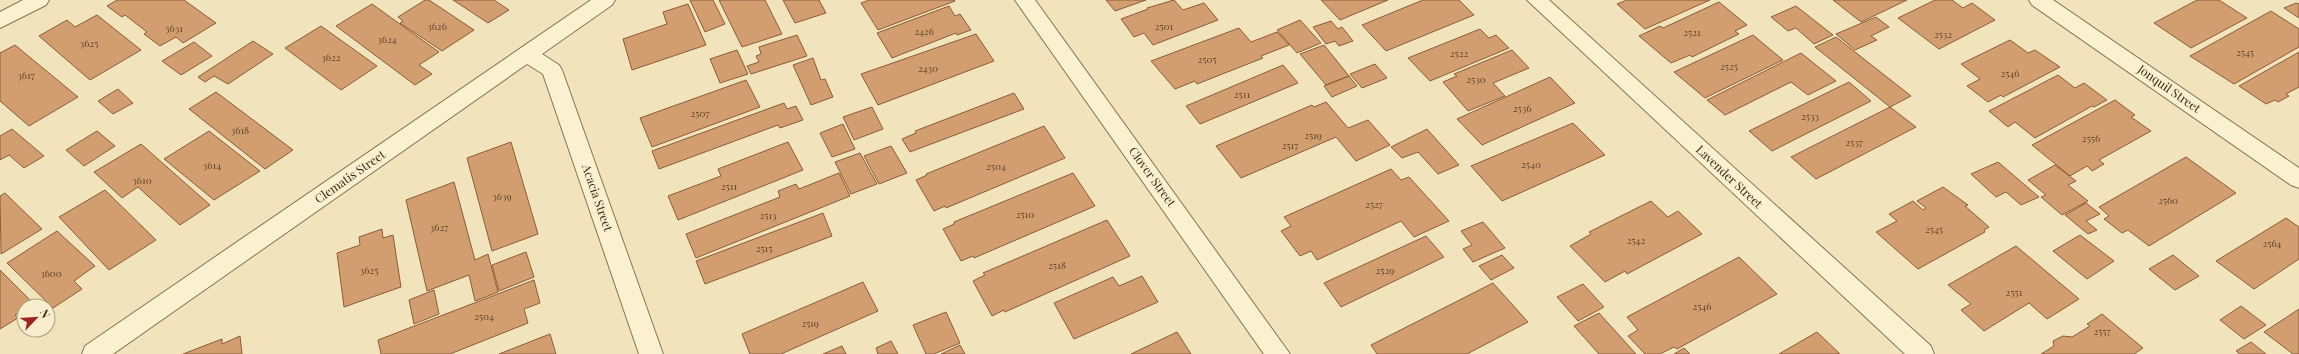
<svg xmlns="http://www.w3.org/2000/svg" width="2299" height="354" font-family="'Playfair Display',serif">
	<rect width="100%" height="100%" fill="#f1e4bc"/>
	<path fill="#d29d6f" stroke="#8b5d38" d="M117 0H184L216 23 183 43 176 37 160 46 144 34 147 32 125 15 122 17 107 6Z
		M425 0H429L474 30 442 51 400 23 403 21 398 17Z
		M453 0H494L509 10 488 23Z
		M690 0H713L725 24 705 32Z
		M719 0H765L782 34 742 47Z
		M783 0H819L826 13 795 23Z
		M869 0H954L955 1 878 30 861 3Z
		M1106 0H1146L1115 11Z
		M1174 0 1183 10 1204 3 1218 20 1153 45 1144 33 1134 37 1121 19 1148 9 1147 8Z
		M1321 0H1388L1340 20Z
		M1423 0H1459L1474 15 1386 51 1362 25Z
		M1627 0H1710L1645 29 1617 4Z
		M1833 0H1907L1861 22Z
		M1935 0H1952L1963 8 1972 3 1995 20 1939 49 1898 18Z
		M2197 0H2219L2247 18 2191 48 2154 23Z
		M1719 2 1747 25 1735 31 1739 34 1692 57 1690 55 1671 63 1639 36 1660 26 1663 28Z
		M2296 3 2299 4V18L2284 8Z
		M372 4 439 52 419 65 432 74 415 85 336 26Z
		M688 4 706 45 632 70 623 39 667 24 663 12Z
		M949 6 955 16 960 14 971 30 957 35 956 33 892 58 877 33Z
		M1796 6 1833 35 1814 44 1796 28 1788 31 1771 17Z
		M2271 11 2299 29V47L2234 84 2190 56Z
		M97 15 141 50 90 80 39 36 67 20 75 27Z
		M1876 17 1889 27 1871 36 1877 40 1855 50 1836 34Z
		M1300 20 1321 43 1297 53 1277 30Z
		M1331 21 1338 29 1342 27 1353 41 1339 46 1335 41 1326 44 1313 27Z
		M321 26 377 66 341 90 285 48Z
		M1239 28 1251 42 1277 32 1289 45 1261 56 1263 58 1197 84 1195 81 1175 89 1151 61Z
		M1480 29 1489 38 1496 35 1509 48 1430 81 1408 58Z
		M976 34 994 61 878 105 861 74Z
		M797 35 807 56 751 74 747 66 759 62 756 56 761 54 759 47Z
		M1753 35 1783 60 1705 98 1674 72Z
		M1836 37 1911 96 1890 107 1815 47Z
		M2010 40 2028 53 2035 50 2060 67 2003 97 2001 95 1988 102 1967 86 1980 79 1961 64Z
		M253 41 273 54 228 84 214 76 205 82 198 77Z
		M194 42 212 56 181 75 162 61Z
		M15 45 78 97 29 126 0 101V53Z
		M1324 45 1349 76 1326 85 1300 54Z
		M737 50 748 74 720 83 710 59Z
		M1512 50 1529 68 1493 83 1505 96 1468 111 1443 82 1457 76 1454 74Z
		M2299 52V87L2286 94 2289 96 2278 102 2275 100 2266 104 2239 86Z
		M1801 53 1836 81 1808 95 1791 82 1725 115 1707 100Z
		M813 58 821 80 825 79 833 97 811 105 793 65Z
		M1375 64 1387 78 1362 88 1350 74Z
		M1283 65 1298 83 1200 124 1186 106Z
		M2058 75 2075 88 2084 83 2107 100 2094 107 2092 106 2035 138 2015 122 2008 127 1989 111Z
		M1349 76 1357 86 1332 97 1324 86Z
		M1550 77 1575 103 1482 145 1457 119Z
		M746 80 760 107 652 147 640 118Z
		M1849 82 1871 101 1772 151 1749 131Z
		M118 89 133 103 113 114 98 101Z
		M216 92 293 150 265 169 189 109Z
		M1014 93 1024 109 910 152 902 139 916 133 915 131Z
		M2115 100 2135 115 2131 117 2151 131 2099 160 2104 164 2092 171 2087 166 2070 176 2032 145Z
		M1326 102 1348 128 1368 120 1390 145 1356 161 1336 137 1241 178 1216 146 1312 105 1314 107Z
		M784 103 787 109 796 106 803 120 780 128 778 125 659 169 652 151Z
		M872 107 883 129 854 140 843 117Z
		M1890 107 1916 127 1816 179 1791 157Z
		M1573 123 1605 155 1502 201 1471 166Z
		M843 124 855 149 832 157 820 133Z
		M1044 126 1065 158 946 208 945 206 934 211 916 180 927 175 926 174Z
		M12 129 44 156 24 168 9 155 0 160V136Z
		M1427 129 1459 165 1438 174 1418 152 1402 158 1391 147Z
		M97 131 115 146 84 166 66 150Z
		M209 131 260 171 214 200 164 159Z
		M511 142 538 234 492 251 467 158Z
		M788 142 803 170 678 220 668 196 721 176 718 169Z
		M141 144 210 205 180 225 138 187 122 198 94 172Z
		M891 146 907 173 879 184 864 156Z
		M860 153 877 184 851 194 835 162Z
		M2186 157 2236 193 2149 246 2128 230 2122 233 2104 219 2109 216 2099 207Z
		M1998 162 2039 197 2021 205 2006 192 1996 197 1971 174Z
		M2055 165 2076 181 2068 185 2088 201 2062 215 2041 197 2046 195 2028 180Z
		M1391 169 1401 180 1409 177 1449 221 1414 237 1401 221 1317 260 1311 251 1300 256 1281 231 1291 226 1284 217Z
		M839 173 850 196 696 258 686 234 780 197 778 191 796 184 799 189Z
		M1073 173 1095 206 974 258 973 256 961 261 943 229 954 224V222Z
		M454 182 475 260 488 254 498 292 475 301 469 275 427 291 406 200Z
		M1943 187 1968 205 1965 206 1989 227 1984 230 1985 232 1918 269 1876 232 1897 221 1889 214 1913 201 1923 210 1926 208 1917 201Z
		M105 190 156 240 109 270 59 217Z
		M5 193 42 229 1 254 0 196Z
		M1651 201 1668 217 1678 211 1702 234 1627 274 1625 271 1605 282 1570 246 1591 234 1589 232Z
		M2086 203 2100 214 2086 221 2097 230 2088 234 2065 215Z
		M823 213 832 236 705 284 696 261Z
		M2286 218 2299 227V259L2254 289 2216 261Z
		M1107 220 1130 256 1005 312 1004 310 992 316 973 281 985 275 983 273Z
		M1483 222 1505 248 1473 262 1463 249 1472 245 1461 231Z
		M382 229 383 238 393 235 401 287 344 307 337 253 360 245 359 237Z
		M57 231 95 266 74 281 82 289 53 308 7 263Z
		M2080 235 2114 261 2087 279 2053 251Z
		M1426 236 1444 257 1341 307 1324 283Z
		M2016 246 2079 299 2047 319 2029 303 1984 331 1961 310 1971 304 1948 285Z
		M526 252 534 277 499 291 492 265Z
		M1502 255 1514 268 1491 280 1479 266Z
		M2173 255 2199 276 2175 290 2149 269Z
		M1739 257 1777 294 1677 349 1674 347 1660 354H1645L1628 336 1638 330 1627 317Z
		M0 270 33 303 24 306V309L15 315 18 318 0 329Z
		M1142 276 1158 302 1074 339 1054 303 1113 277 1119 286Z
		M534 280 540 303 524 309 528 323 450 354H381L378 340Z
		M863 282 878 311 781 354H750L742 334Z
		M1493 283 1528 322 1467 354H1377L1371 345Z
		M1583 284 1604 307 1578 321 1557 297Z
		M434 290 439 314 414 324 409 300Z
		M2241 306 2266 325 2244 339 2220 320Z
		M2299 309V354H2293L2264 332Z
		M946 312 960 343 934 354H926L913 325Z
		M1599 313 1636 354H1599L1574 326Z
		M2102 314 2143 348 2134 354H2041L2054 346 2053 341 2063 336 2072 337 2090 326 2087 324Z
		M1177 332 1191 354H1131Z
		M1817 332 1840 354H1779Z
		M550 334 556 354H499Z
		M240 336 242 354H183L222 339V344Z
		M891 341 898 354H878L876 348Z
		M2251 342 2266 354H2240L2236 351Z
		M960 345 965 354H941Z
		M842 346 846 354H823Z
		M1684 348 1690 354H1674Z"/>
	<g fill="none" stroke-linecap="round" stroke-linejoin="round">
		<defs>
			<path id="minor" d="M23 0H49L46 5 0 28V12Z
				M591 0H615L612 5 542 54 559 65 562 70 663 354H639L543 74 527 64 113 354H82L85 346Z
				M1015 0H1035L1290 354H1264Z
				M1527 0H1549L1931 346 1934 354H1905Z
				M2029 0H2053L2299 168V188L2291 185 2032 5Z"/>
		</defs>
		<use href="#minor" stroke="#8a7354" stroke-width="2"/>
		<use href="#minor" fill="#fbf0d0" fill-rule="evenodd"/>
	</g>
	<g text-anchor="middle" stroke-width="3" stroke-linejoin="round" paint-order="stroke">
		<g font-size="10" fill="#5e472f">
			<text x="437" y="30">3626</text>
			<text x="1164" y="30">2501</text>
			<text x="174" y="32">3631</text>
			<text x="924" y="35">2426</text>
			<text x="1692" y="36">2521</text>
			<text x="1943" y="38">2532</text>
			<text x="387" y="43">3624</text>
			<text x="89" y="47">3625</text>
			<text x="2245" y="56">2545</text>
			<text x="1459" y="57">2522</text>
			<text x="331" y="61">3622</text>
			<text x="1207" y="63">2505</text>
			<text x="1729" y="70">2525</text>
			<text x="928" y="72">2430</text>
			<text x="2010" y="77">2546</text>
			<text x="26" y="79">3617</text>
			<text x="1476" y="83">2530</text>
			<text x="1242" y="98">2511</text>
			<text x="1522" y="112">2536</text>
			<text x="700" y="117">2507</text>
			<text x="1810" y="120">2533</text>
			<text x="240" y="134">3618</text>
			<text x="1313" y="139">2519</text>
			<text x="2091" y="142">2556</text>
			<text x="1854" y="146">2537</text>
			<text x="1290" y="149">2517</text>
			<text x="1531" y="168">2540</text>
			<text x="212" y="169">3614</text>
			<text x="996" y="170">2504</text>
			<text x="142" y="184">3610</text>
			<text x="729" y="190">2511</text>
			<text x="502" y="200">3639</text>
			<text x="2168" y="204">2560</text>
			<text x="1374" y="208">2527</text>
			<text x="1025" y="218">2510</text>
			<text x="768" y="219">2513</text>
			<text x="439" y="231">3627</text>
			<text x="1934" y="233">2545</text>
			<text x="1636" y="244">2542</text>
			<text x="2272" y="247">2564</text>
			<text x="764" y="252">2515</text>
			<text x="1057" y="269">2518</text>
			<text x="369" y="274">3625</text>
			<text x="1385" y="274">2529</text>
			<text x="51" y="277">3600</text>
			<text x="2014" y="296">2551</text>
			<text x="1702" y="310">2546</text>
			<text x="484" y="320">2504</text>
			<text x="810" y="327">2519</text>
			<text x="2102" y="335">2557</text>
		</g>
		<g font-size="12" fill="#382a1a" stroke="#f8edcc">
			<text transform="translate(2169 89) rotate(35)" y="4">Jonquil Street</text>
			<text transform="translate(350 177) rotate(-35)" y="4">Clematis Street</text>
			<text transform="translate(1152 177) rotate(54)" y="4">Clover Street</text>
			<text transform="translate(1729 177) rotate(43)" y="4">Lavender Street</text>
			<text transform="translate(597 198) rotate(71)" y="4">Acacia Street</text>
		</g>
	</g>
	<g transform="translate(36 318) rotate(65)"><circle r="19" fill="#f8edcc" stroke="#ab9f85"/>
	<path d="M0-3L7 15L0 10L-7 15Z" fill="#9d2520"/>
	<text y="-6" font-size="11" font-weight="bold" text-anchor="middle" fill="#382a1a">N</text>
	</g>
</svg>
